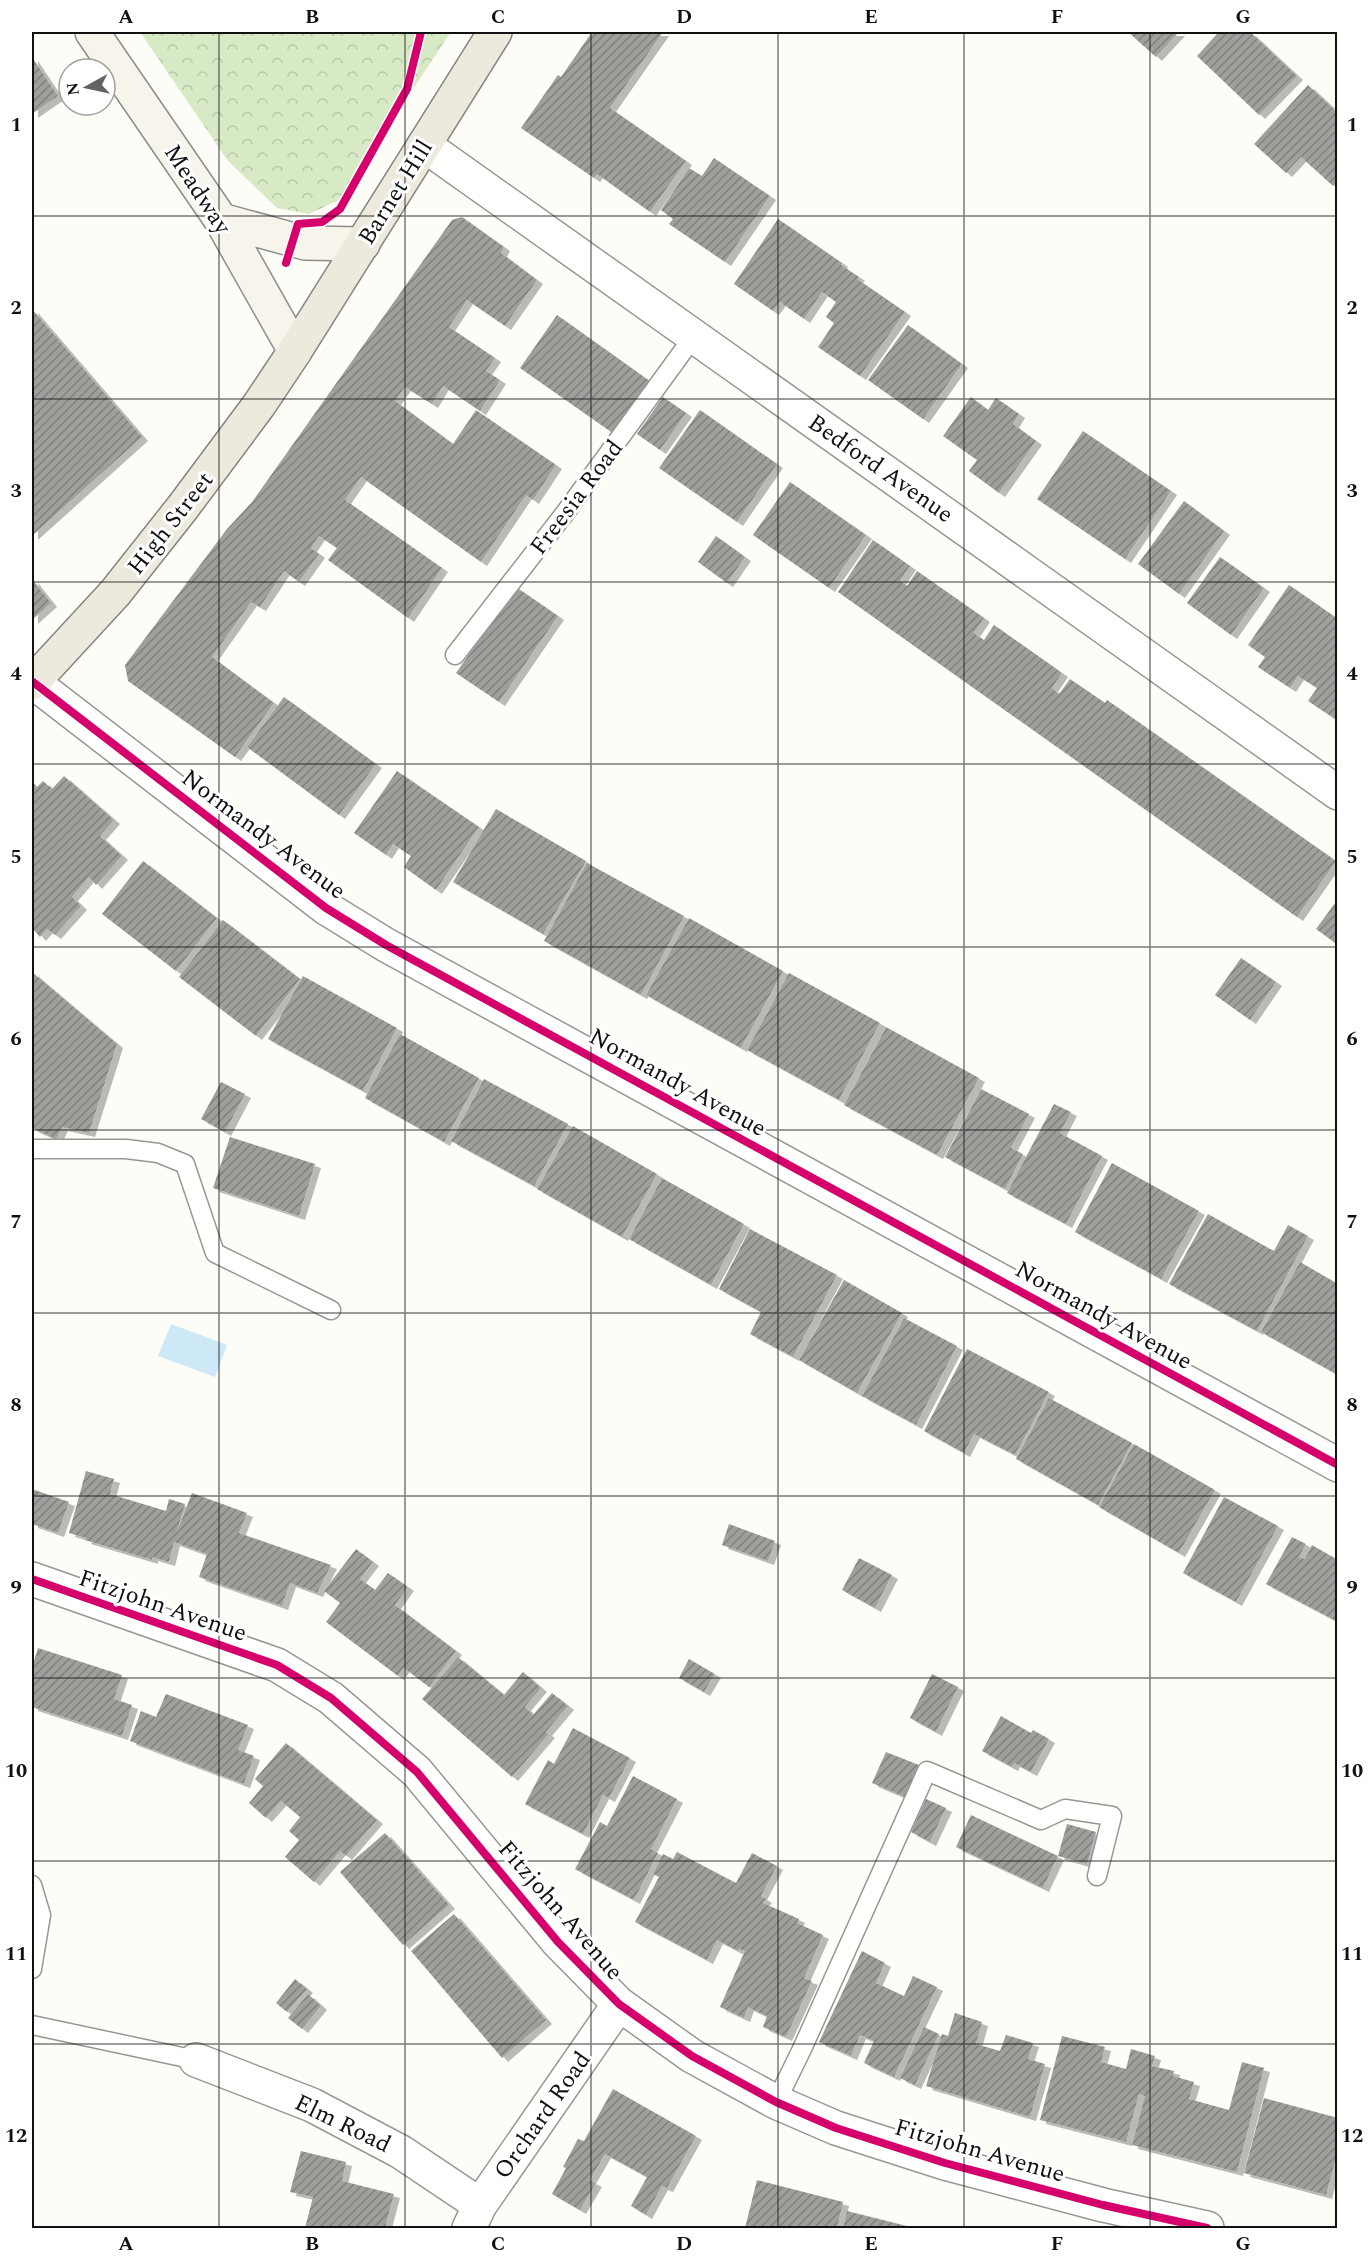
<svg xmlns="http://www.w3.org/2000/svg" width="1369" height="2260" font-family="Spectral,serif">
	<defs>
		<pattern id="forest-crowns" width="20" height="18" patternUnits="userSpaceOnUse" patternTransform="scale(1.5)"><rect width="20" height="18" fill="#d8eac5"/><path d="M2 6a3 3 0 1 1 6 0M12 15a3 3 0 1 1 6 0" fill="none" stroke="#b8c8a8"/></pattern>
		<pattern id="building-hatch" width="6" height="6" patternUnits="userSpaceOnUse" patternTransform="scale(1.5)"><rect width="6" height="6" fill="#a19f9c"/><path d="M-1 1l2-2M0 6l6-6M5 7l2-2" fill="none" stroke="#82807e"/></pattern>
		<filter id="shadow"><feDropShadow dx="6" dy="4" stdDeviation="0" flood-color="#0004"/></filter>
	</defs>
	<rect width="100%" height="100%" fill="#fdfcf7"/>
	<path fill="url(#forest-crowns)" d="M140 32H451L339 200 309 214 277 208 228 161Z"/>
	<path fill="#cde8f7" d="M171 1324 227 1345 215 1377 158 1356Z"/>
	<path fill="url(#building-hatch)" filter="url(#shadow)" d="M592 32H663L610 108 686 161 650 212 597 174 594 178 521 128 558 75 561 77Z
		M1128 32H1179L1156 57Z
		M1219 32H1250L1297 76 1259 115 1197 56Z
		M32 57 58 96 32 114Z
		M1308 85 1338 113V181L1333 186 1301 157 1286 173 1254 144Z
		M714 158 770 196 725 262 669 224 673 219 661 210 689 168 702 176Z
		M462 217 504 247 501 253 537 280 505 326 467 300 449 327 495 358 486 371 500 380 480 411 443 386 432 404 405 387 395 401 453 444 476 410 556 465 533 500 526 495 481 562 361 477 345 500 442 568 408 618 328 560 337 548 319 536 311 548 319 554 299 582 284 571 260 607 251 602 212 657 274 703 235 757 128 681 125 665 227 529 252 502 452 220Z
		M778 219 842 263 841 265 859 277 857 279 905 312 860 376 818 347 834 323 826 317 836 302 822 292 804 319 780 302 773 311 734 284Z
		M32 309 142 437 32 536Z
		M557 315 651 382 614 434 520 368Z
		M908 325 962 364 923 419 868 380Z
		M663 397 686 413 660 450 637 434Z
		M971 397 988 410 996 398 1019 414 1013 424 1036 441 999 493 969 471 977 460 943 436Z
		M700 410 777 464 737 522 659 468Z
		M1083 431 1171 491 1125 559 1037 499Z
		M790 482 866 535 829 588 753 535Z
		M1184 501 1224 531 1179 594 1138 564Z
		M716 536 745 557 727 583 698 562Z
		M873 540 910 566 900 581 902 582 907 586 917 571 984 618 974 633 979 637 984 640 994 625 1062 673 1052 688 1059 694 1070 679 1105 703 1107 700 1336 861 1297 917 838 592Z
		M1220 557 1264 588 1231 635 1187 603Z
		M32 579 51 603 32 620Z
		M1289 585 1338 619V721L1308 701 1317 688 1298 676 1290 688 1258 667 1265 657 1248 645Z
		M516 587 558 616 499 702 456 673Z
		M284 697 376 764 339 815 247 747Z
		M397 771 479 827 436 890 404 867 411 856 393 844 386 855 354 833Z
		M64 776 114 820 100 836 122 856 96 885 89 877 72 897 81 906 55 935 47 929 40 937 32 928V781L37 787 43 781 52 789Z
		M496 809 586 861 543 934 453 882Z
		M143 861 217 918 176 971 102 914Z
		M587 863 684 916 641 995 544 941Z
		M1338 899V945L1316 929Z
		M689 918 783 971 741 1048 646 995Z
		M223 920 300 979 256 1036 179 977Z
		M1241 958 1276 982 1250 1020 1215 995Z
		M32 972 117 1044 89 1133 62 1127 56 1139 32 1128Z
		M789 973 880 1023 839 1100 747 1050Z
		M303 976 397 1028 363 1091 268 1039Z
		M886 1027 979 1078 937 1155 844 1105Z
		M400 1034 479 1078 444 1142 365 1098Z
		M484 1079 568 1124 534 1186 451 1141Z
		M221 1082 245 1094 225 1132 201 1119Z
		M981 1089 1029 1114 1011 1148 1023 1154 1005 1189 945 1157Z
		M1054 1104 1071 1112 1060 1133 1102 1156 1066 1224 1007 1193Z
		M573 1126 657 1174 622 1237 537 1189Z
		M230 1137 315 1164 299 1216 213 1188Z
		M1112 1163 1199 1211 1161 1279 1075 1232Z
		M662 1178 744 1224 711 1285 629 1239Z
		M1208 1214 1274 1251 1288 1225 1308 1236 1257 1331 1169 1284Z
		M750 1229 837 1275 793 1357 750 1334 761 1312 719 1289Z
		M1300 1262 1338 1284V1375L1261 1332Z
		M844 1280 902 1313 857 1393 799 1360Z
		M904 1318 957 1346 916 1425 862 1396Z
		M967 1349 1049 1392 1015 1455 974 1434 964 1453 924 1431Z
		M1049 1398 1132 1443 1098 1505 1016 1459Z
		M1134 1444 1215 1490 1179 1553 1099 1507Z
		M86 1471 114 1479 110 1494 166 1511 169 1499 185 1504 177 1532 192 1493 247 1513 239 1533 331 1565 317 1593 290 1583 282 1606 199 1577 207 1554 174 1542 169 1562 152 1557V1560L85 1540 86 1538 69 1533Z
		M32 1489 69 1502 58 1533 32 1524Z
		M1224 1497 1278 1526 1236 1602 1183 1573Z
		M729 1524 775 1541 768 1561 722 1545Z
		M1292 1537 1306 1544 1299 1557 1305 1559 1312 1545 1338 1560V1622L1266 1584Z
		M356 1549 373 1562 360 1579 375 1590 388 1573 408 1587 395 1605 456 1651 429 1687 404 1668 398 1676 326 1622 340 1603 324 1591Z
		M859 1558 892 1575 875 1608 842 1590Z
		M38 1648 122 1675 114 1699 132 1705 122 1736 32 1707V1667Z
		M458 1657 504 1695 523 1672 541 1688 525 1707 533 1715 552 1693 568 1706 546 1732 549 1734 512 1777 422 1699Z
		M689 1659 715 1674 704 1692 679 1678Z
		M932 1674 958 1687 936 1732 910 1718Z
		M166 1694 248 1725 238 1750 254 1756 244 1784 130 1741 141 1711 156 1717Z
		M1001 1716 1031 1733 1033 1730 1049 1739 1031 1772 1014 1763 1012 1767 982 1751Z
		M573 1728 630 1758 609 1798 603 1795 583 1834 525 1804 548 1760 554 1764Z
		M286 1743 377 1820 346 1856 340 1851 314 1882 285 1857 299 1840 289 1831 300 1817 281 1801 266 1818 249 1803 263 1786 255 1779Z
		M886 1752 919 1765 905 1797 872 1783Z
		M633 1776 677 1799 651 1849 658 1853 634 1900 575 1869 600 1822 607 1826Z
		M926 1799 946 1808 930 1842 911 1832Z
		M971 1815 1058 1856 1067 1824 1096 1832 1087 1864 1058 1856 1043 1888 956 1847Z
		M385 1833 449 1905 403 1945 340 1872Z
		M677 1852 736 1883 752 1853 777 1866 761 1896 766 1899 763 1903 799 1919 797 1923 823 1935 804 1978 812 1981 786 2037 763 2027 767 2016 758 2012 748 2007 744 2018 720 2007 745 1951 739 1949 738 1951 717 1940 707 1960 635 1922 659 1877 653 1874 663 1854 673 1859Z
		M454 1914 546 2020 502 2058 411 1951Z
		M862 1951 885 1963 876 1983 889 1989 904 1996 913 1976 937 1987 894 2077 864 2063 874 2041 860 2035 851 2056 819 2042Z
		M295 1979 307 1989 287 2012 276 2003Z
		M308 1994 321 2006 302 2029 288 2018Z
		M955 2013 982 2022 976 2044 1000 2051 1006 2035 1033 2043 1028 2059 1045 2064 1030 2117 926 2086 942 2034 948 2036Z
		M924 2027 939 2034 915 2085 900 2078Z
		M1062 2036 1105 2047 1101 2062 1126 2069 1131 2049 1155 2056 1152 2066 1174 2071 1173 2076 1194 2082 1189 2099 1229 2110 1242 2062 1264 2068 1237 2172 1132 2145 1145 2096 1139 2094 1126 2142 1040 2120Z
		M613 2089 696 2136 667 2188 662 2186 646 2215 631 2206 647 2177 605 2154 590 2180 596 2183 580 2210 552 2194 566 2168 563 2167 578 2139 584 2141Z
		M1264 2098 1338 2118V2151L1326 2195 1244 2173Z
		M301 2151 346 2162 342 2181 394 2194 385 2228H305L313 2197 290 2192Z
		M757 2180 843 2202 837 2228H745Z
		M847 2211 915 2228H843Z"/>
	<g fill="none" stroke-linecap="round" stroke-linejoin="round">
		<defs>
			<path id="lane" d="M455 655 565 513 694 336
				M32 1149H126L158 1153 185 1164 215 1253 331 1310
				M32 1885 41 1915 32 1969
				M32 2025 196 2060
				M776 2102 802 2049 927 1771 1041 1820 1065 1809 1112 1816 1097 1876"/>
			<path id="street" d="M424 145 1338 793
				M33 682 326 908 386 945 1338 1465
				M32 1579 277 1665 331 1698 417 1772 558 1942 619 2004 692 2056 776 2102 836 2128 945 2163 1103 2205 1207 2228
				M196 2060 312 2105 401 2152 480 2205
				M469 2228 480 2205 619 2004"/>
			<path id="secondary" d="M92 32 221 220 295 351
				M221 220 305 243 363 244"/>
			<path id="primary" d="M32 683 115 593 183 507 259 405 295 351 495 32"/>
		</defs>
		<use href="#lane" stroke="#979795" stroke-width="21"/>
		<use href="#street" stroke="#979795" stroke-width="36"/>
		<use href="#secondary" stroke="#8e8d8b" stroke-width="36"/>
		<use href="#primary" stroke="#858482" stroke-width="36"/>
		<use href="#lane" stroke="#fffffe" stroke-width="18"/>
		<use href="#street" stroke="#fffffe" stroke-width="33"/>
		<use href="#secondary" stroke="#f6f4eb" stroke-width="33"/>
		<use href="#primary" stroke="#ede9dc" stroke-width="33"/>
		<defs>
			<path id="cycleway" d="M286 263 298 224 322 222 340 209 407 89 421 32
				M33 682 326 908 386 945 1338 1465
				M32 1579 277 1665 331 1698 417 1772 558 1942 619 2004 692 2056 776 2102 836 2128 945 2163 1103 2205 1207 2228"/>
		</defs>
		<use href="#cycleway" stroke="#fff" stroke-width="11"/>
		<use href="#cycleway" stroke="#d6006c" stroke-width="8"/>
	</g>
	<path fill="none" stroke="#111" stroke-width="1.5" stroke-opacity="0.55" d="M219 32V2228M405 32V2228M591 32V2228M778 32V2228M964 32V2228M1150 32V2228M32 216H1338M32 399H1338M32 582H1338M32 764H1338M32 947H1338M32 1130H1338M32 1313H1338M32 1496H1338M32 1678H1338M32 1861H1338M32 2044H1338"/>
	<g text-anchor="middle" stroke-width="6" stroke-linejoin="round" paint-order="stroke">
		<g font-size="24" fill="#111" stroke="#fff">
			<text transform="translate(198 189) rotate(57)" y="8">Meadway</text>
			<text transform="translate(395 192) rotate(-58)" y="8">Barnet Hill</text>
			<text transform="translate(881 468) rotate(35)" y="8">Bedford Avenue</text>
			<text transform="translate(576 497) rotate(-53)" y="8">Freesia Road</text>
			<text transform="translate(170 523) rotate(-52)" y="8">High Street</text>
			<text transform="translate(264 834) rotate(37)" y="8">Normandy Avenue</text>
			<text transform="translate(678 1082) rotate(29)" y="8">Normandy Avenue</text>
			<text transform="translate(1104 1315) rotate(29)" y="8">Normandy Avenue</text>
			<text transform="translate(163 1605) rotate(19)" y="8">Fitzjohn Avenue</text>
			<text transform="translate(561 1910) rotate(49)" y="8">Fitzjohn Avenue</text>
			<text transform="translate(542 2115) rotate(-55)" y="8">Orchard Road</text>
			<text transform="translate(343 2123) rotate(26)" y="8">Elm Road</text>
			<text transform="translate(980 2150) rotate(16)" y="8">Fitzjohn Avenue</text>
		</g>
	</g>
	<rect width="1369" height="2260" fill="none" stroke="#ffffff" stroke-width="66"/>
	<g transform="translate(87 87) rotate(262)"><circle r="28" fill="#ffffff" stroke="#a0a0a0" stroke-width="1.5"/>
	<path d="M0-4.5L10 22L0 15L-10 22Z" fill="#646362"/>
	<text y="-9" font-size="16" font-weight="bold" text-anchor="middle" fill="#111111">N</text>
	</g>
	<rect x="33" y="33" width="1303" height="2194" fill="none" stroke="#111" stroke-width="2"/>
	<g font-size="20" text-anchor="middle" font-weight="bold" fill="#111">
		<text x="126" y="23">A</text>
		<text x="312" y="23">B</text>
		<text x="498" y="23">C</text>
		<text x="684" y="23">D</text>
		<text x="871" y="23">E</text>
		<text x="1057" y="23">F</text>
		<text x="1243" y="23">G</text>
		<text x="16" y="131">1</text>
		<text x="1352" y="131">1</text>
		<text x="16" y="314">2</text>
		<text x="1352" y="314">2</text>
		<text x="16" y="497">3</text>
		<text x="1352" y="497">3</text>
		<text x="16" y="680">4</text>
		<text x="1352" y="680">4</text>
		<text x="16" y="863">5</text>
		<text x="1352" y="863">5</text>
		<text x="16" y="1045">6</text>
		<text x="1352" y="1045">6</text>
		<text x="16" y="1228">7</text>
		<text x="1352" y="1228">7</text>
		<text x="16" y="1411">8</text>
		<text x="1352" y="1411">8</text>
		<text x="16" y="1594">9</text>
		<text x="1352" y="1594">9</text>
		<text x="16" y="1777">10</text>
		<text x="1352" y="1777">10</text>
		<text x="16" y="1960">11</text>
		<text x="1352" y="1960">11</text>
		<text x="16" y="2142">12</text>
		<text x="1352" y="2142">12</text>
		<text x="126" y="2250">A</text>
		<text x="312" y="2250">B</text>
		<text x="498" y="2250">C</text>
		<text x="684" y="2250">D</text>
		<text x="871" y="2250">E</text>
		<text x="1057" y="2250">F</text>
		<text x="1243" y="2250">G</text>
	</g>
</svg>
